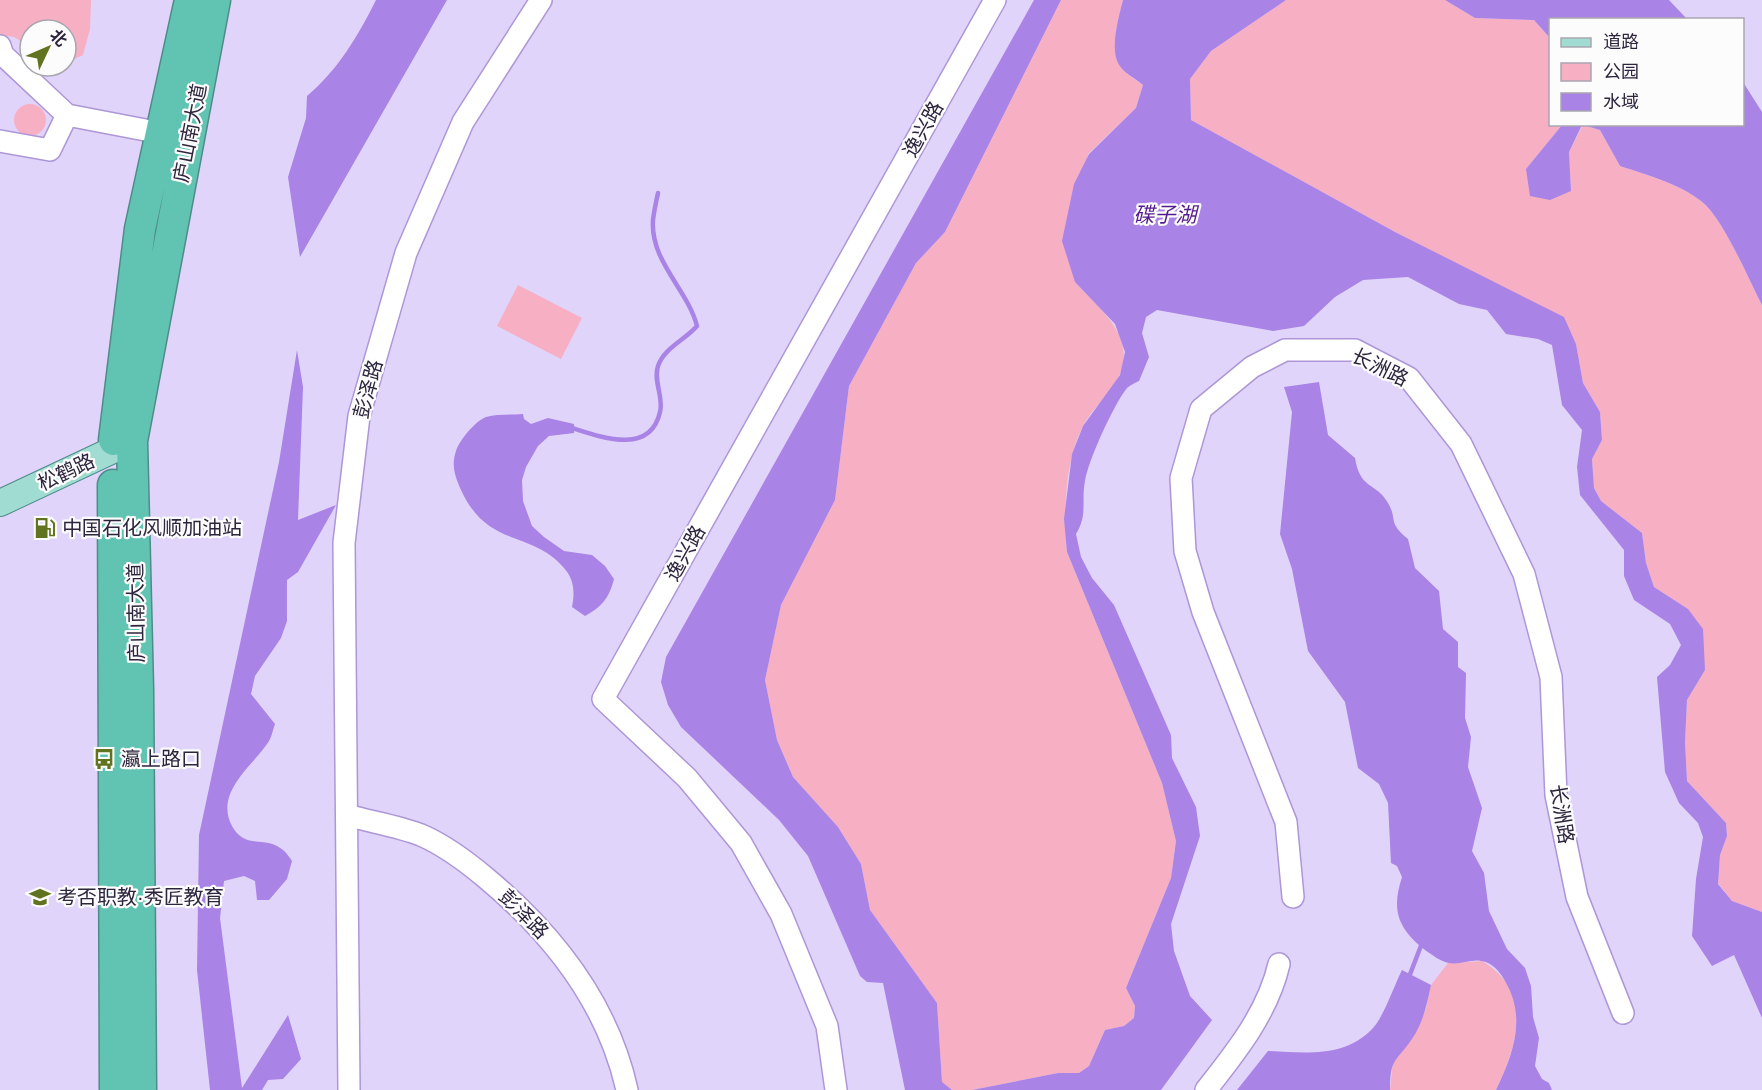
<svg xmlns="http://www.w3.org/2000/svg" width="1762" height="1090" font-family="Arial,'Noto Sans SC',sans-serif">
	<rect width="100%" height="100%" fill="#e1d4fb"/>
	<path fill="#f7afc4" d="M0 0H91L90 29 83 55 66 63V30H30V47L14 37 0 35Z
		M1061 0H1123L1116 30 1127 74 1143 85 1136 108 1088 154 1075 282C1098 307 1136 336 1120 374 1112 393 1092 408 1083 426 1064 463 1064 512 1067 552L1162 783 1176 841 1171 878 1126 988 1135 1006 1134 1018 1124 1026 1105 1030 1089 1066 1079 1073H1058L972 1090H952L942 1083 937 1003 870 910 861 864 838 827 793 777 777 740 765 680 781 605 835 500 849 386 916 263 945 232Z
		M1286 0H1445L1475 18 1534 20 1550 38V124L1562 125 1526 169 1571 191 1569 152 1583 125 1600 130 1620 166C1647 175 1678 183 1701 201 1722 216 1749 280 1762 305V912L1732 901 1718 883 1720 855 1727 836 1726 823 1687 781 1685 742 1687 700 1705 670 1688 609 1654 587 1646 563 1642 533 1601 501 1594 488 1592 459 1602 440 1600 412 1583 383 1576 344 1564 318 1395 232 1191 120 1190 79 1211 51Z
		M14 120a16 16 0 1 1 32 0a16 16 0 1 1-32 0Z
		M518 285 582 318 561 359 497 326Z
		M1482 961C1535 992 1517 1045 1496 1090H1390L1393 1060 1412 1039 1426 1009 1431 985 1448 963Z"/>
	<path fill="#a983e6" d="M376 0H447L300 257 288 177 306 118 307 96C338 70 358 36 376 0Z
		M1034 0H1061L945 232 916 263 849 386 835 500 781 605 765 680 777 740 793 777 838 827 861 864 870 910 937 1003 942 1082 952 1090H905L883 983 867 982 860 976 808 856 779 820 681 727 668 705 661 682 666 657Z
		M1123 0H1286L1211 51 1190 79 1191 120 1395 232 1564 317 1576 344 1583 383 1600 412 1602 440 1592 459 1594 488 1601 501 1642 533 1646 563 1654 587 1688 609 1703 629 1705 670 1687 700 1685 742 1687 781 1726 823 1727 836 1720 855 1718 884 1732 901 1762 912V1018L1734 955 1712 966 1692 936 1696 879 1703 837 1698 823 1679 803 1665 772 1657 677 1670 665 1681 645 1670 624 1634 600 1624 576V550L1580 495 1577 467 1582 430 1562 405 1552 345 1538 339 1506 334 1487 310 1459 304 1408 277 1363 280 1335 297 1304 326 1273 331 1157 310 1146 317 1142 333 1149 357 1139 381C1135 383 1130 385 1127 388 1114 404 1088 461 1085 481 1081 501 1088 515 1076 534L1081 557 1092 578 1114 605 1171 735 1172 758 1196 807 1200 836 1171 924 1174 951 1190 996 1212 1020 1161 1090H972L1058 1073H1079L1089 1066 1105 1030 1124 1026 1134 1018 1135 1006 1126 988 1171 878 1176 841 1162 783 1067 552 1064 519 1072 454 1083 426 1120 375 1125 352 1115 324 1075 282 1062 241 1074 184 1089 154 1136 108 1143 85C1135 78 1123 73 1118 63 1110 47 1119 16 1123 0Z
		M1445 0H1669L1687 19 1550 20V38L1534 20 1475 18Z
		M1743 82 1762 112V305C1749 280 1722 216 1701 201 1678 183 1647 175 1620 166L1600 130 1583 125 1742 124Z
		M1562 125H1582L1569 152 1571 191 1550 200 1530 196 1526 169Z
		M297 350 303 387 298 520 336 505 298 572 287 580V621L281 638 255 676 251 694 275 724C273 729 272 736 269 741 253 766 214 792 232 826 248 855 272 828 292 861L287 879 269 900H257L255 881 244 876 224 881 220 918 242 1088 288 1015 301 1059 283 1079 268 1080 262 1090H210L197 970 199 835 279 462Z
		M1319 382 1328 435 1355 458C1360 490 1376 482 1388 503 1398 520 1387 522 1408 539L1415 568 1439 591 1443 629 1458 642V667L1466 673 1465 718 1471 737 1468 767 1482 808 1472 851 1484 873 1489 911 1507 949 1525 968 1531 986 1533 1017 1539 1038 1535 1066 1542 1079 1549 1083 1552 1090H1496C1513 1054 1527 1018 1505 981 1500 972 1492 962 1481 961 1471 959 1459 965 1449 963 1441 962 1431 954 1425 950 1398 928 1391 911 1402 877L1397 866 1391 863 1388 803 1379 784 1358 768 1345 702 1308 651 1292 569 1280 534 1292 412 1284 387Z
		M523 414 524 419 531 424 548 418 574 424V433L549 436 538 446 526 467 522 480 523 501 532 526 544 537 564 551 592 555 605 566 614 579C609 598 602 607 585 616L572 607C575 592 574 579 564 568 532 530 488 549 461 490 455 477 451 465 456 451 459 441 475 421 486 417 497 414 511 415 523 414Z
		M1402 970 1431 985C1427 1004 1423 1023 1412 1039 1396 1062 1390 1058 1390 1090H1237L1268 1051C1306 1053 1345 1058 1373 1028 1384 1016 1394 986 1402 970Z"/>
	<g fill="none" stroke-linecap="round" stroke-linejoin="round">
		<path stroke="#a983e6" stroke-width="4.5" d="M569 427C598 436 650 457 660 412 664 397 653 382 658 366 664 348 685 340 697 326 688 290 650 261 653 220 654 211 656 202 658 193
			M1409 977 1422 943"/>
		<defs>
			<path id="minor" d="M0 46 3 55 67 115 161 133
				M0 141 50 150 67 115
				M347 815C371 822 398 826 421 835 444 845 467 862 486 878 552 933 608 1004 627 1090
				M1293 897 1286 822 1203 612 1185 551 1181 478 1201 409 1252 367 1285 350H1355L1409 378 1461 444 1524 574 1551 677 1556 795 1577 897 1623 1013
				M349 1090 344 543 359 416 406 253 463 122 541 0
				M836 1090 827 1026 781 914 741 843 687 778 603 699 995 0
				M1206 1090C1236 1052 1268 1012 1279 964"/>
			<path id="major" d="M0 503 132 441"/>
			<path id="highway" d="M114 440 140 229 190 0
				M113 485 115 1090
				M141 1090 138 689 132 441 215 0"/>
		</defs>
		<use href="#minor" stroke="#ad97d6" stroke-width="24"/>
		<use href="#major" stroke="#4f8c89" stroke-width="28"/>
		<use href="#highway" stroke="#4f8c89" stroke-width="33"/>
		<use href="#minor" stroke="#fff" stroke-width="21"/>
		<use href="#major" stroke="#a0dcd1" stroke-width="26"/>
		<use href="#highway" stroke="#61c4b2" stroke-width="30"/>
	</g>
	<defs>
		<symbol id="fuel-bare" viewBox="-9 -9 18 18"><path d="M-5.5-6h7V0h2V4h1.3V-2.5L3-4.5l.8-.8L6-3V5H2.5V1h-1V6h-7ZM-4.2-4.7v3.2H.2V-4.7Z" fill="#627320" stroke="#fcfcfc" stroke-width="2.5" paint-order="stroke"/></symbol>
		<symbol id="bus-bare" viewBox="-9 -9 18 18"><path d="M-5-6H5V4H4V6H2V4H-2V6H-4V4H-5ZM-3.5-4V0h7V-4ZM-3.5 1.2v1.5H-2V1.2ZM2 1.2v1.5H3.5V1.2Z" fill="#627320" stroke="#fcfcfc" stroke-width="2.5" paint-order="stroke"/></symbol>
		<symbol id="university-bare" viewBox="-9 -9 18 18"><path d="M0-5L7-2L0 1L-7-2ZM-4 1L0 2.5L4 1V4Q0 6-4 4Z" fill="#627320" stroke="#fcfcfc" stroke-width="2.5" paint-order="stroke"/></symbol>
	</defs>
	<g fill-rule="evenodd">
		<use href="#fuel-bare" x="30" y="513" width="30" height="30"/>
		<use href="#bus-bare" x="89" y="744" width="30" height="30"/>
		<use href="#university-bare" x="25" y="882" width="30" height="30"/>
	</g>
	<g text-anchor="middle" stroke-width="4.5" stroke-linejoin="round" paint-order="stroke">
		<g font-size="20" fill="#2d243d" stroke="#fcfcfc">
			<text transform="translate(923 129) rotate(-61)" y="7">逸兴路</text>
			<text transform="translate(190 133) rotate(-79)" y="7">庐山南大道</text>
			<text transform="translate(1380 367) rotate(26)" y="7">长洲路</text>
			<text transform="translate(368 389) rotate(-75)" y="7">彭泽路</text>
			<text transform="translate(66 472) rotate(-25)" y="7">松鹤路</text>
			<text transform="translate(685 553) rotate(-61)" y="7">逸兴路</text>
			<text transform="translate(136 613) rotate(-91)" y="7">庐山南大道</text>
			<text transform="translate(1562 814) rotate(81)" y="7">长洲路</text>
			<text transform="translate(524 914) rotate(45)" y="7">彭泽路</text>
		</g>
		<g font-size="20" fill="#2d243d" stroke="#fcfcfc" text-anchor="start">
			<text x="62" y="535">中国石化风顺加油站</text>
			<text x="121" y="766">瀛上路口</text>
			<text x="57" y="904">考否职教·秀匠教育</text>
		</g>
		<g font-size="21" font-style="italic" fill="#541a8f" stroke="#fcfcfc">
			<text x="1165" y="222">碟子湖</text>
		</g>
	</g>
	<rect x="1549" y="18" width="195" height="108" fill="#fcfcfc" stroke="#a9a6b0" stroke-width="1.5"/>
	<rect x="1561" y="38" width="30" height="9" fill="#a0dcd1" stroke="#a9a6b0" stroke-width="1.5"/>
	<text x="1603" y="48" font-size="18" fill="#2d243d">道路</text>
	<rect x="1561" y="63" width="30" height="18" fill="#f7afc4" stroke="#a9a6b0" stroke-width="1.5"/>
	<text x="1603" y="78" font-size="18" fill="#2d243d">公园</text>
	<rect x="1561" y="93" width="30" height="18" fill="#a983e6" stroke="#a9a6b0" stroke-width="1.5"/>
	<text x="1603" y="108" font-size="18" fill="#2d243d">水域</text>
	<g transform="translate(48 48) rotate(46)"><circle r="28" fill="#fcfcfc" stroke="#a9a6b0" stroke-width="1.5"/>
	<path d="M0-4.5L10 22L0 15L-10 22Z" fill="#627320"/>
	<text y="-9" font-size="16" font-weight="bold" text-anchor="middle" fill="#2d243d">北</text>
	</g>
</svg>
